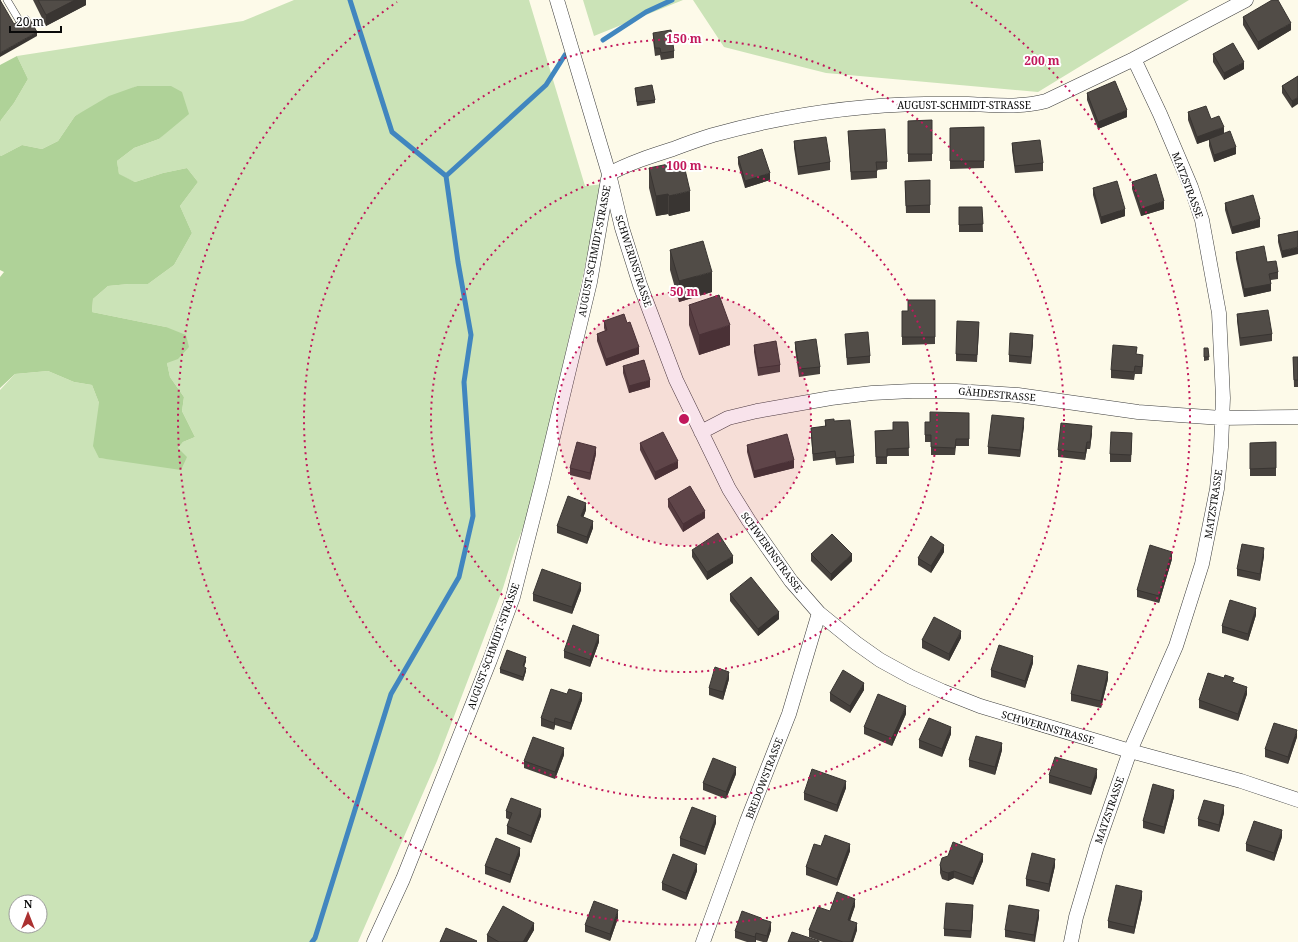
<svg xmlns="http://www.w3.org/2000/svg" width="1298" height="942" font-family="'Noto Serif',serif">
	<rect width="100%" height="100%" fill="#fdfae9"/>
	<path fill="#cbe3b7" fill-rule="evenodd" d="M294 0H529L585 186 604 184 597 206 583 276 530 509 516 546 503 588 437 761 358 942H0V390L15 374 48 371 74 382 92 385 99 403V458L121 460 178 448 183 442 195 437 182 411 184 397 170 377 167 363 166 327 92 312 93 299 108 286 129 284H148L174 265 192 233 180 206 198 182 187 168 163 173 135 182 119 175 117 161 134 148 159 139 172 127 137 86 75 116 58 141 42 149 22 145 1 156 0 155V123L1 120 14 103 28 79 17 56 243 21ZM16 902H40V926H16Z
		M583 0H683L594 36Z
		M693 0H1189L1038 92 826 73 724 47Z"/>
	<path fill="#afd298" d="M17 56 28 79 14 103 1 120 0 123V65Z
		M137 86H171L182 92 189 114 159 139 134 148 117 161 119 174 135 182 163 173 187 168 198 182 180 206 192 233 174 265 148 284H129L108 286 93 299 92 312 166 327 186 335 189 347 178 359 167 363 170 377 184 397 182 411 195 437 183 442 178 448 187 457 181 470 99 458 93 446 99 403 92 385 74 382 48 371 15 374 0 388V277L4 272 0 270V155L1 156 22 145 42 149 58 141 75 116 109 96Z"/>
	<g fill="none" stroke-linecap="round" stroke-linejoin="round">
		<path stroke="#4186bf" stroke-width="5" d="M603 40 646 12 672 0
			M446 176 546 85 565 55
			M312 942 315 938 391 694 459 577 473 516 464 382 471 335 458 262 446 176 392 132 350 0"/>
		<defs>
			<path id="service" d="M7 0 19 20"/>
			<path id="minor" d="M557 0 609 174 622 228 640 285 676 380 729 489 749 521 791 581 819 613 856 643 880 660 911 677 942 691 980 706 1130 751 1241 781 1298 800
				M609 174C629 163 651 156 673 149 686 144 700 139 713 135 782 116 854 105 925 104 939 104 954 104 968 104 994 105 1020 108 1046 101L1134 59 1246 0
				M701 432 728 418 757 411 831 398 872 393 912 391H956L1018 395 1138 412 1179 415 1222 418 1298 417
				M374 942 403 879 490 660 513 597 542 483 590 282 608 179
				M703 942 747 821 789 714 819 613
				M1071 942 1076 917 1097 846 1130 751 1176 646 1202 564 1217 489 1221 447 1223 398 1219 313 1202 220 1191 187 1160 114 1134 59"/>
		</defs>
		<use href="#service" stroke="#3d3d3d" stroke-width="8"/>
		<use href="#minor" stroke="#3d3d3d" stroke-width="15"/>
		<use href="#service" stroke="#fff" stroke-width="7"/>
		<use href="#minor" stroke="#fff" stroke-width="14"/>
	</g>
	<path fill="#46413d" d="M33 0H86V5L46 26Z
		M1243 17 1291 30 1258 50 1243 25Z
		M653 33 674 51V58L661 60 660 55 655 56 653 40Z
		M1213 54 1244 69 1224 80 1213 62Z
		M1298 76 1292 108 1282 93V86Z
		M635 88 655 100V103L637 106Z
		M1087 93 1127 117 1098 129 1087 100Z
		M1188 112 1224 134 1236 154 1214 162 1209 146V140L1197 144 1188 120Z
		M932 120V161L908 162V121Z
		M984 127V168L950 169V128Z
		M848 131 887 162V169L877 170V178L851 180Z
		M794 141 830 162V170L798 175 794 148Z
		M1012 143 1043 163V171L1015 173 1012 150Z
		M738 157 770 180 745 188 738 164Z
		M649 168 690 211 669 216 668 214 656 216 649 188Z
		M930 180V213H906L905 181Z
		M1132 182 1164 209 1141 216 1132 189Z
		M1093 188 1125 216 1101 224 1093 195Z
		M1225 203 1260 227 1232 234 1225 210Z
		M959 207H982L983 232H959Z
		M1298 231 1282 258 1278 242V235Z
		M670 250 712 292 679 302 670 270Z
		M1236 252 1267 262 1278 272V279L1271 280V291L1244 297 1236 259Z
		M935 300V344L902 345V311H908Z
		M689 305 730 345 699 355 689 325Z
		M1237 314 1272 334V341L1240 346 1237 321Z
		M604 321 639 354 606 366 597 341V334L605 331 604 328Z
		M979 329 977 362 956 361V354Z
		M845 334 870 356V363L847 365Z
		M795 342 820 367V374L799 377 795 349Z
		M1033 342 1031 364 1009 362V355Z
		M754 345 780 365V372L758 376 754 352Z
		M1204 348H1208L1209 360 1204 361Z
		M1137 354 1143 362 1142 374H1135L1134 380 1111 378V370Z
		M1293 357H1298V387H1294Z
		M623 366 650 387 629 393 623 373Z
		M969 413V446H956L955 455H931V442H925V422H930Z
		M825 420 834 421 854 456V463L836 465 835 458 813 461 811 435V428L825 427Z
		M908 422 909 456H887V464H876L875 431 893 430Z
		M1024 426 1020 457 988 454V447Z
		M1092 433 1090 449H1087L1085 460 1058 457V450Z
		M1132 440 1131 462H1110V454Z
		M1276 442V476H1250V443Z
		M640 443 678 468 655 480 640 450Z
		M747 445 794 468 754 478 747 452Z
		M596 454 590 480 570 475V468Z
		M668 499 705 518 683 532 668 507Z
		M586 510 583 517 593 528 587 544 557 533V526Z
		M692 550 733 563 707 580 692 557Z
		M944 552 931 573 918 565V558Z
		M811 554 852 561 831 581 811 561Z
		M1264 556 1260 581 1237 576V569Z
		M1172 559 1159 603 1137 597V590Z
		M581 590 572 614 533 601V594Z
		M730 594 779 619 758 636 730 601Z
		M1256 615 1248 641 1222 633V626Z
		M961 638 949 661 922 648V640Z
		M599 642 590 667 564 658V651Z
		M526 661 524 667 526 671 523 681 500 673V669Z
		M1033 663 1025 688 991 677V670Z
		M729 679 723 700 709 695V688Z
		M1108 679 1101 708 1071 701V694Z
		M1234 682 1247 694 1238 721 1199 708V700Z
		M864 690 850 713 830 701V693Z
		M582 700 571 730 555 725 554 730 541 726V718Z
		M906 714 892 746 864 734V727Z
		M951 734 942 757 919 748V740Z
		M1297 737 1288 764 1265 757V749Z
		M1002 750 995 775 969 767V760Z
		M564 755 555 779 524 768V761Z
		M736 774 726 799 703 790V783Z
		M1049 775 1097 777 1091 795 1049 783Z
		M846 788 837 812 804 800V793Z
		M1174 797 1164 834 1143 828V821Z
		M506 811 541 816 531 843 507 834V826L510 820 506 818Z
		M1224 813 1219 832 1198 826V819Z
		M716 823 705 855 680 846V838Z
		M1282 837 1274 861 1246 851V844Z
		M821 846 850 851 837 886 806 875V867Z
		M520 855 510 883 485 874V866Z
		M983 861 973 885 954 878 948 881 942 879 940 873V865Z
		M1055 866 1049 892 1026 886V879Z
		M697 871 686 900 662 890V883Z
		M1142 898 1134 934 1108 928V921Z
		M855 906 850 920 857 930 853 942H823L809 937V930L830 911Z
		M973 912 971 938 944 936V929Z
		M1039 917 1035 942 1005 937V930Z
		M618 918 610 941 585 932V925Z
		M761 919 771 930 767 942H763L756 940V942H747L735 938V931Z
		M534 930 527 942H487V935Z"/>
	<path fill="#393532" d="M75 0H86V5L46 26V15Z
		M1291 23V30L1258 50V42Z
		M37 32V36L0 57V53Z
		M1244 62V69L1224 80V73Z
		M1298 97V104L1292 108V101Z
		M1127 110V117L1098 129V122Z
		M1224 127V134L1197 144V137Z
		M1236 147V154L1214 162V155Z
		M770 173V180L745 188V181Z
		M690 191V211L669 216V196Z
		M668 194V214L656 216V196Z
		M1164 201V209L1141 216V209Z
		M1125 209V216L1101 224V217Z
		M1260 219V227L1232 234V227Z
		M1298 247V254L1282 258V251Z
		M712 272V292L679 302V281Z
		M1271 284V291L1244 297V289Z
		M730 325V345L699 355V335Z
		M1033 335V342L1031 364V357Z
		M639 347V354L606 366V359Z
		M650 380V387L629 393V386Z
		M1024 418V426L1020 457V450Z
		M1092 426V433L1090 449V442Z
		M1087 442V449L1085 460V453Z
		M596 447V454L590 480V473Z
		M794 460V468L754 478V471Z
		M678 461V468L655 480V472Z
		M586 503V510L581 524V516Z
		M705 511V518L683 532V524Z
		M593 521V528L587 544V537Z
		M944 545V552L931 573V566Z
		M1264 548V556L1260 581V574Z
		M1172 552V559L1159 603V596Z
		M852 554V561L831 581V574Z
		M733 556V563L707 580V572Z
		M581 583V590L572 614V607Z
		M1256 608V615L1248 641V634Z
		M779 612V619L758 636V629Z
		M961 631V638L949 661V654Z
		M599 635V642L590 667V660Z
		M1033 656V663L1025 688V681Z
		M526 657V661L523 670V666Z
		M526 668V671L523 681V677Z
		M729 672V679L723 700V692Z
		M1108 672V679L1101 708V701Z
		M864 683V690L850 713V706Z
		M1247 687V694L1238 721V714Z
		M582 693V700L571 730V723Z
		M906 706V714L892 746V738Z
		M555 718V725L554 730V723Z
		M951 727V734L942 757V749Z
		M1297 730V737L1288 764V757Z
		M1002 743V750L995 775V767Z
		M564 748V755L555 779V772Z
		M736 767V774L726 799V792Z
		M1097 769V777L1091 795V788Z
		M846 781V788L837 812V805Z
		M1174 790V797L1164 834V827Z
		M1224 805V813L1219 832V825Z
		M541 809V816L531 843V836Z
		M716 816V823L705 855V847Z
		M1282 830V837L1274 861V853Z
		M850 844V851L837 886V879Z
		M520 848V855L510 883V875Z
		M983 854V861L973 885V878Z
		M1055 859V866L1049 892V884Z
		M697 864V871L686 900V893Z
		M954 871V878L948 881V873Z
		M1142 891V898L1134 934V927Z
		M855 899V906L848 927V920Z
		M973 905V912L971 938V931Z
		M618 910V918L610 941V934Z
		M1039 910V917L1034 942V935Z
		M771 922V930L767 942V936Z
		M534 923V930L527 942H523Z
		M857 923V930L853 942H851Z
		M756 933V942H755V937Z"/>
	<path fill="#514c47" stroke="#393532" d="M0 0 14 24 28 16 37 32 0 53Z
		M38 0H75L46 15Z
		M1272 0H1278L1291 23 1258 42 1243 17Z
		M671 30 674 51 661 53 660 48H655L653 33Z
		M1233 43 1244 62 1224 73 1213 54Z
		M1298 76V97L1292 101 1282 86Z
		M1115 81 1127 110 1098 122 1087 93Z
		M652 85 655 100 637 102 635 88Z
		M1206 106 1211 119 1219 116 1224 127 1197 137 1188 112Z
		M932 120V154H908V121Z
		M984 127V161H950V128Z
		M885 129 887 162H876L877 171 851 172 848 131Z
		M1230 131 1236 147 1214 155 1209 139Z
		M826 137 830 162 798 167 794 141Z
		M1040 140 1043 163 1015 166 1012 143Z
		M762 149 770 173 745 181 738 157Z
		M683 161 690 191 669 196 668 194 656 196 649 168Z
		M1156 174 1164 201 1141 209 1132 182Z
		M930 180V205L906 206 905 181Z
		M1117 181 1125 209 1101 217 1093 188Z
		M1253 195 1260 219 1232 227 1225 203Z
		M959 207H982L983 224 959 225Z
		M1298 231V247L1282 251 1278 235Z
		M703 241 712 272 679 281 670 250Z
		M1264 246 1267 262 1276 261 1278 272 1269 274 1271 284 1244 289 1236 252Z
		M719 295 730 325 699 335 689 305Z
		M908 300H935V337H902V311H908Z
		M1268 310 1272 334 1240 338 1237 314Z
		M624 314 627 323 630 322 639 347 606 359 597 334 607 330 604 321Z
		M957 321 979 322 977 355 956 354Z
		M868 332 870 356 847 358 845 334Z
		M1010 333 1033 335 1031 357 1009 355Z
		M816 339 820 367 799 369 795 342Z
		M776 341 780 365 758 368 754 345Z
		M1113 345 1137 347 1136 354 1143 355 1142 367 1135 366 1134 372 1111 370Z
		M1204 348H1208L1209 357H1204Z
		M1293 357H1298V380H1294Z
		M644 360 650 380 629 386 623 366Z
		M930 412 969 413V439H956L955 448 931 447V435H925V422H930Z
		M992 415 1024 418 1020 450 988 447Z
		M834 419V421L850 420 854 456 836 458 835 451 813 454 811 428 826 426 825 420Z
		M893 422H908L909 448 887 449V457H876L875 431 893 430Z
		M1061 423 1092 426 1090 442H1087L1085 453 1058 450Z
		M663 432 678 461 655 472 640 443Z
		M1111 432 1132 433 1131 455 1110 454Z
		M787 434 794 460 754 471 747 445Z
		M577 442 596 447 590 473 570 468Z
		M1276 442V468L1250 469V443Z
		M690 486 705 511 683 524 668 499Z
		M568 496 586 503 581 516 593 521 587 537 557 526Z
		M718 533 733 556 707 572 692 550Z
		M832 534 852 554 831 574 811 554Z
		M931 536 944 545 931 566 918 558Z
		M1242 544 1264 548 1260 574 1237 569Z
		M1150 545 1172 552 1159 596 1137 590Z
		M542 569 581 583 572 607 533 594Z
		M751 577 779 612 758 629 730 594Z
		M1230 600 1256 608 1248 634 1222 626Z
		M934 617 961 631 949 654 922 640Z
		M573 625 599 635 590 660 564 651Z
		M999 645 1033 656 1025 681 991 670Z
		M507 650 526 657 523 666 526 668 523 677 500 669Z
		M1078 665 1108 672 1101 701 1071 694Z
		M715 667 729 672 723 692 709 688Z
		M843 670 864 683 850 706 830 693Z
		M1208 673 1224 678 1225 675 1234 678 1232 682 1247 687 1238 714 1199 700Z
		M551 689 567 694 569 689 582 693 571 723 555 718 554 723 541 718Z
		M878 694 906 706 892 738 864 727Z
		M929 718 951 727 942 749 919 740Z
		M1274 723 1297 730 1288 757 1265 749Z
		M976 736 1002 743 995 767 969 760Z
		M533 737 564 748 555 772 524 761Z
		M1055 757 1097 769 1091 788 1049 775Z
		M713 758 736 767 726 792 703 783Z
		M812 769 846 781 837 805 804 793Z
		M1153 784 1174 790 1164 827 1143 821Z
		M511 798 541 809 531 836 507 826 512 813 506 811Z
		M1204 800 1224 805 1219 825 1198 819Z
		M692 807 716 816 705 847 680 838Z
		M1254 821 1282 830 1274 853 1246 844Z
		M825 835 850 844 837 879 806 867 814 844 821 846Z
		M496 838 520 848 510 875 485 866Z
		M953 842 983 854 973 878 954 871 948 873 942 871 940 865 942 858 948 856Z
		M1032 853 1055 859 1049 884 1026 879Z
		M673 854 697 864 686 893 662 883Z
		M1116 885 1142 891 1134 927 1108 921Z
		M837 892 855 899 848 920 857 923 851 942H843L809 930 818 907 830 911Z
		M594 901 618 910 610 934 585 925Z
		M946 903 973 905 971 931 944 929Z
		M1009 905 1039 910 1034 935 1005 930Z
		M503 906 534 923 523 942H499L487 935Z
		M742 911 761 918V919L771 922 767 936 756 933 755 937 735 931Z
		M446 928 477 941 476 942H440Z
		M792 932 819 941V942H788Z"/>
	<circle cx="684" cy="419" r="127" fill="#c2185b" fill-opacity=".12"/>
	<g fill="none" stroke="#c2185b" stroke-width="2" stroke-dasharray="2 4">
		<circle cx="684" cy="419" r="127"/>
		<circle cx="684" cy="419" r="253"/>
		<circle cx="684" cy="419" r="380"/>
		<path d="M971 2A506 506 0 1 1 397 2"/>
	</g>
	<g text-anchor="middle" stroke-width="4" stroke-linejoin="round" paint-order="stroke">
		<g font-size="10" fill="#0a0a0a" stroke="#fff">
			<text x="964" y="109">AUGUST-SCHMIDT-STRASSE</text>
			<text transform="translate(1188 185) rotate(69)" y="4">MATZSTRASSE</text>
			<text transform="translate(594 251) rotate(-79)" y="4">AUGUST-SCHMIDT-STRASSE</text>
			<text transform="translate(634 261) rotate(72)" y="4">SCHWERINSTRASSE</text>
			<text transform="translate(997 394) rotate(5)" y="4">GÄHDESTRASSE</text>
			<text transform="translate(1213 504) rotate(-81)" y="4">MATZSTRASSE</text>
			<text transform="translate(772 552) rotate(54)" y="4">SCHWERINSTRASSE</text>
			<text transform="translate(493 646) rotate(-70)" y="4">AUGUST-SCHMIDT-STRASSE</text>
			<text transform="translate(1048 727) rotate(16)" y="4">SCHWERINSTRASSE</text>
			<text transform="translate(764 778) rotate(-69)" y="4">BREDOWSTRASSE</text>
			<text transform="translate(1109 810) rotate(-71)" y="4">MATZSTRASSE</text>
		</g>
	</g>
	<circle cx="684" cy="419" r="6" fill="#c2185b" stroke="#fff" stroke-width="2"/>
	<g font-size="12" text-anchor="middle" font-weight="bold" fill="#c2185b" stroke="#fff" stroke-width="4" stroke-linejoin="round" paint-order="stroke">
		<text x="684" y="43">150 m</text>
		<text x="1042" y="65">200 m</text>
		<text x="684" y="170">100 m</text>
		<text x="684" y="296">50 m</text>
	</g>
	<g transform="translate(28 914)"><circle r="19" fill="#ffffff" stroke="#9d9d9d"/>
	<path d="M0-3L7 15L0 10L-7 15Z" fill="#ab3131"/>
	<text y="-6" font-size="11" font-weight="bold" text-anchor="middle" fill="#0a0a0a">N</text>
	</g>
	<path d="M10 26v6h51v-6" fill="none" stroke="#0a0a0a" stroke-width="2"/>
	<text x="16" y="26" font-size="12" fill="#0a0a0a" stroke="#ffffff" stroke-width="3" paint-order="stroke">20 m</text>
</svg>
